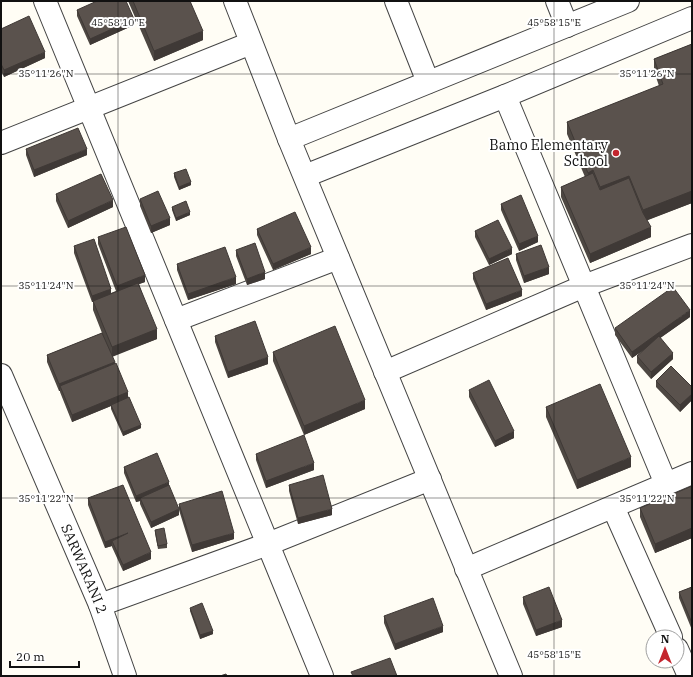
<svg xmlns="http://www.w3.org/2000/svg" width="693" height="677" font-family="'IBM Plex Serif',serif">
	<rect width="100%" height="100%" fill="#fffdf5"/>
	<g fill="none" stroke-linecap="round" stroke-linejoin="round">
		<defs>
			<g id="minor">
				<path d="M45 1 322 676"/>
				<path d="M235 1 289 139 511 676"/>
				<path d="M396 1 428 82"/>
				<path d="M557 1 567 26"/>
				<path d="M505 96 666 484"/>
				<path d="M289 139 628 1"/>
				<path d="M1 143 251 43"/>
				<path d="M305 176 505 96 692 18"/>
				<path d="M176 320 338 258"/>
				<path d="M385 372 584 286 692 245"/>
				<path id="s1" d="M1 375 100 605 125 676"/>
				<path d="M613 507 671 637"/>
				<path d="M466 569 692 473"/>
				<path d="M100 605 268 544 430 479"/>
				<path d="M677 649 689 676"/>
			</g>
		</defs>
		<use href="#minor" stroke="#444" stroke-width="24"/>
		<use href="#minor" stroke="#fff" stroke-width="22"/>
	</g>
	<path fill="#4d4742" d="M128 1H190L203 40 154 61Z
		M77 10 134 25 90 45 77 16Z
		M1 29 45 58 4 77 1 71Z
		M692 44V203L647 220 651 237 590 263 561 197V187L585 177 567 134V122L659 86 654 71V59Z
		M26 149 87 155 34 177 26 155Z
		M174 173 191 185 179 190 174 177Z
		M56 194 113 207 68 228 56 201Z
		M140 199 170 225 151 233 140 206Z
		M501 204 538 242 519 251 501 210Z
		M172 207 190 215 176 221 172 210Z
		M257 229 311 254 273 270 257 235Z
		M475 231 512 254 489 265 475 237Z
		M98 237 145 282 139 284 157 339 112 356 128 398 141 428 123 436 111 409V406L72 422 60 392V391H59L47 362V355L102 333 93 310V302H92L74 253V246L111 293 116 291 98 244Z
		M236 250 265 279 247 285 236 256Z
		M516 254 549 274 524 283 516 260Z
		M177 264 236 284 188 300 177 270Z
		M473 273 522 296 486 310 473 279Z
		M690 317 660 338 673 359 651 379 637 363V356L643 351 632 358 615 335V328Z
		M215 336 268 364 228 378 215 342Z
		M273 352 365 409 304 435 273 361Z
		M656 381 692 387V400L680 412 656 387Z
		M469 390 514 438 495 447 469 397Z
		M546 407 631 467 577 489 546 417Z
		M256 454 314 470 266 488 256 460Z
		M124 467 169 486 179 515 151 528 140 504V501L136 502 124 473Z
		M289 485 332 515 298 524 289 491Z
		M692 486V538L655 553 640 517V508Z
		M88 498 151 559 123 571 112 547V546L105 548 88 505Z
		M179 504 234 539 192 552 179 510Z
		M155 530 167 544V548L158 549 155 533Z
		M692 587V630L679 598V592Z
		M523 597 562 627 536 636 523 604Z
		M190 608 213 634 200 639 190 611Z
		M384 616 443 632 395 650 384 623Z"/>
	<path fill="#3f3936" d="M134 19V25L90 45V39Z
		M203 31V40L154 61V51Z
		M45 52V58L4 77V70Z
		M87 149V155L34 177V170Z
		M593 170V182L588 184V173Z
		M629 176V188L600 199V187Z
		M191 182V185L179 190V187Z
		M692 191V203L643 222V210Z
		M113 200V207L68 228V221Z
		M190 212V215L176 221V218Z
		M170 218V225L151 233V226Z
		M651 227V237L590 263V254Z
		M538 236V242L519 251V244Z
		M311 247V254L273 270V264Z
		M512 248V254L489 265V259Z
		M549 267V274L524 283V276Z
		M265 272V279L247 285V279Z
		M145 275V282L117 292V286Z
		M236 277V284L188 300V294Z
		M111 289V295L92 302V296Z
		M522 290V296L486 310V304Z
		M690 310V317L632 358V352Z
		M157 329V339L112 357V347Z
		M673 353V359L651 379V372Z
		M268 357V364L228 378V372Z
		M115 362V368L60 386V391H59V384Z
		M128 392V399L72 422V415Z
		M692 394V400L680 412V405Z
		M365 400V409L304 435V426Z
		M141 425V428L123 436V432Z
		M514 431V438L495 447V441Z
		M631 457V467L577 489V480Z
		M314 463V470L266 488V481Z
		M169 482V488L140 498V501L136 502V496Z
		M179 509V515L151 528V522Z
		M332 509V515L298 524V518Z
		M692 528V538L655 553V544Z
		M128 533 112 541V546L105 548V542Z
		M234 533V539L192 552V545Z
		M151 552V559L123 571V565Z
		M562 620V627L536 636V630Z
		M443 626V632L395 650V644Z
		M213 631V634L200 639V635Z"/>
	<path fill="#5a524d" stroke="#3f3936" d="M97 1H126L134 19 90 39 77 10Z
		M133 1H190L203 31 154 51Z
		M29 16 45 52 4 70 1 64V29Z
		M692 44V191L643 210 629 176 600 187 593 170 588 173 567 122 663 84 654 59Z
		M78 128 87 149 34 170 26 149Z
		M186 169 191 182 179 187 174 173Z
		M593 173 600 190 629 178 643 213 651 227 590 254 561 187Z
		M101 174 113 200 68 221 56 194Z
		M158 191 170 218 151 226 140 199Z
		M521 195 538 236 519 244 501 204Z
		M186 201 190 212 176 218 172 207Z
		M295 212 311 247 273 264 257 229Z
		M498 220 512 248 489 259 475 231Z
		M126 227 145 275 117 286 98 237Z
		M94 239 111 289 92 296 74 246Z
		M255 243 265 272 247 279 236 250Z
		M541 245 549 267 524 276 516 254Z
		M225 247 236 277 188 294 177 264Z
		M508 258 522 290 486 304 473 273Z
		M138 283 157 329 112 347 93 301Z
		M673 287 690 310 632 352 615 328Z
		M255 321 268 357 228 372 215 336Z
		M335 326 365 400 304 426 273 352Z
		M102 333 115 362 59 384 47 355Z
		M659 336 673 353 651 372 637 356Z
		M116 363 128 392 72 415 60 386Z
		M671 366 692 387V394L680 405 656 381Z
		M489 380 514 431 495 441 469 390Z
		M600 384 631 457 577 480 546 407Z
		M129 397 141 425 123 432 111 405Z
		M304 435 314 463 266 481 256 454Z
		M157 453 169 482 136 496 124 467Z
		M323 475 332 509 298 518 289 485Z
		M123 485 151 552 123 565 112 541 128 533 105 542 88 498Z
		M169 485 179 509 151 522 140 498Z
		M692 486V528L655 544 640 508Z
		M222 491 234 533 192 545 179 504Z
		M164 528 167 544 158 546 155 530Z
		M549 587 562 620 536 630 523 597Z
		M692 587V623L679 592Z
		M433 598 443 626 395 644 384 616Z
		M202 603 213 631 200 635 190 608Z
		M390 658 397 676H353L351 672Z
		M226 674 227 676H220Z"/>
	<path fill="none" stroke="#111" stroke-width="1" stroke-opacity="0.45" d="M118 1V676M554 1V676M1 74H692M1 286H692M1 498H692"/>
	<circle fill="#c4262e" stroke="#fff" stroke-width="1.5" cx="616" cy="153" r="4"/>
	<g text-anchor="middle" stroke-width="4" stroke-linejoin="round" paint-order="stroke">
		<g font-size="14" fill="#111" stroke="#fff" text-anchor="end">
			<text x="608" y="150">Bamo Elementary<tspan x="608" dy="16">School</tspan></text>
		</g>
		<g font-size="14" fill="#111" stroke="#fff">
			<text dy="5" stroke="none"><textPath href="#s1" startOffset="211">SARWARANI 2</textPath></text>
		</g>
	</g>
	<g font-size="10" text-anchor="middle" fill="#111" stroke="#fff" stroke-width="4" stroke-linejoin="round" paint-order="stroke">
		<text x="118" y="26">45°58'10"E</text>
		<text x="554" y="26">45°58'15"E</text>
		<text x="46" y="77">35°11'26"N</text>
		<text x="647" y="77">35°11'26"N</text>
		<text x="46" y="289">35°11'24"N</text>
		<text x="647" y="289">35°11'24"N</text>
		<text x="46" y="502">35°11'22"N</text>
		<text x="647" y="502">35°11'22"N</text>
		<text x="554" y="658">45°58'15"E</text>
	</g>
	<rect width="693" height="677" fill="none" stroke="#111111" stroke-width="4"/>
	<g transform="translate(665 649)"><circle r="19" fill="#ffffff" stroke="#a0a0a0"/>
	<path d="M0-3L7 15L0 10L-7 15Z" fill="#c4262e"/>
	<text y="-6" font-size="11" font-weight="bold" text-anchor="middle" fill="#111111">N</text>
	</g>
	<path d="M10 661v6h69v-6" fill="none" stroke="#111111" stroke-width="2"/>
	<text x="16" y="661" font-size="12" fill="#111111" stroke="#ffffff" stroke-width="3" paint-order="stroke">20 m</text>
</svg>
